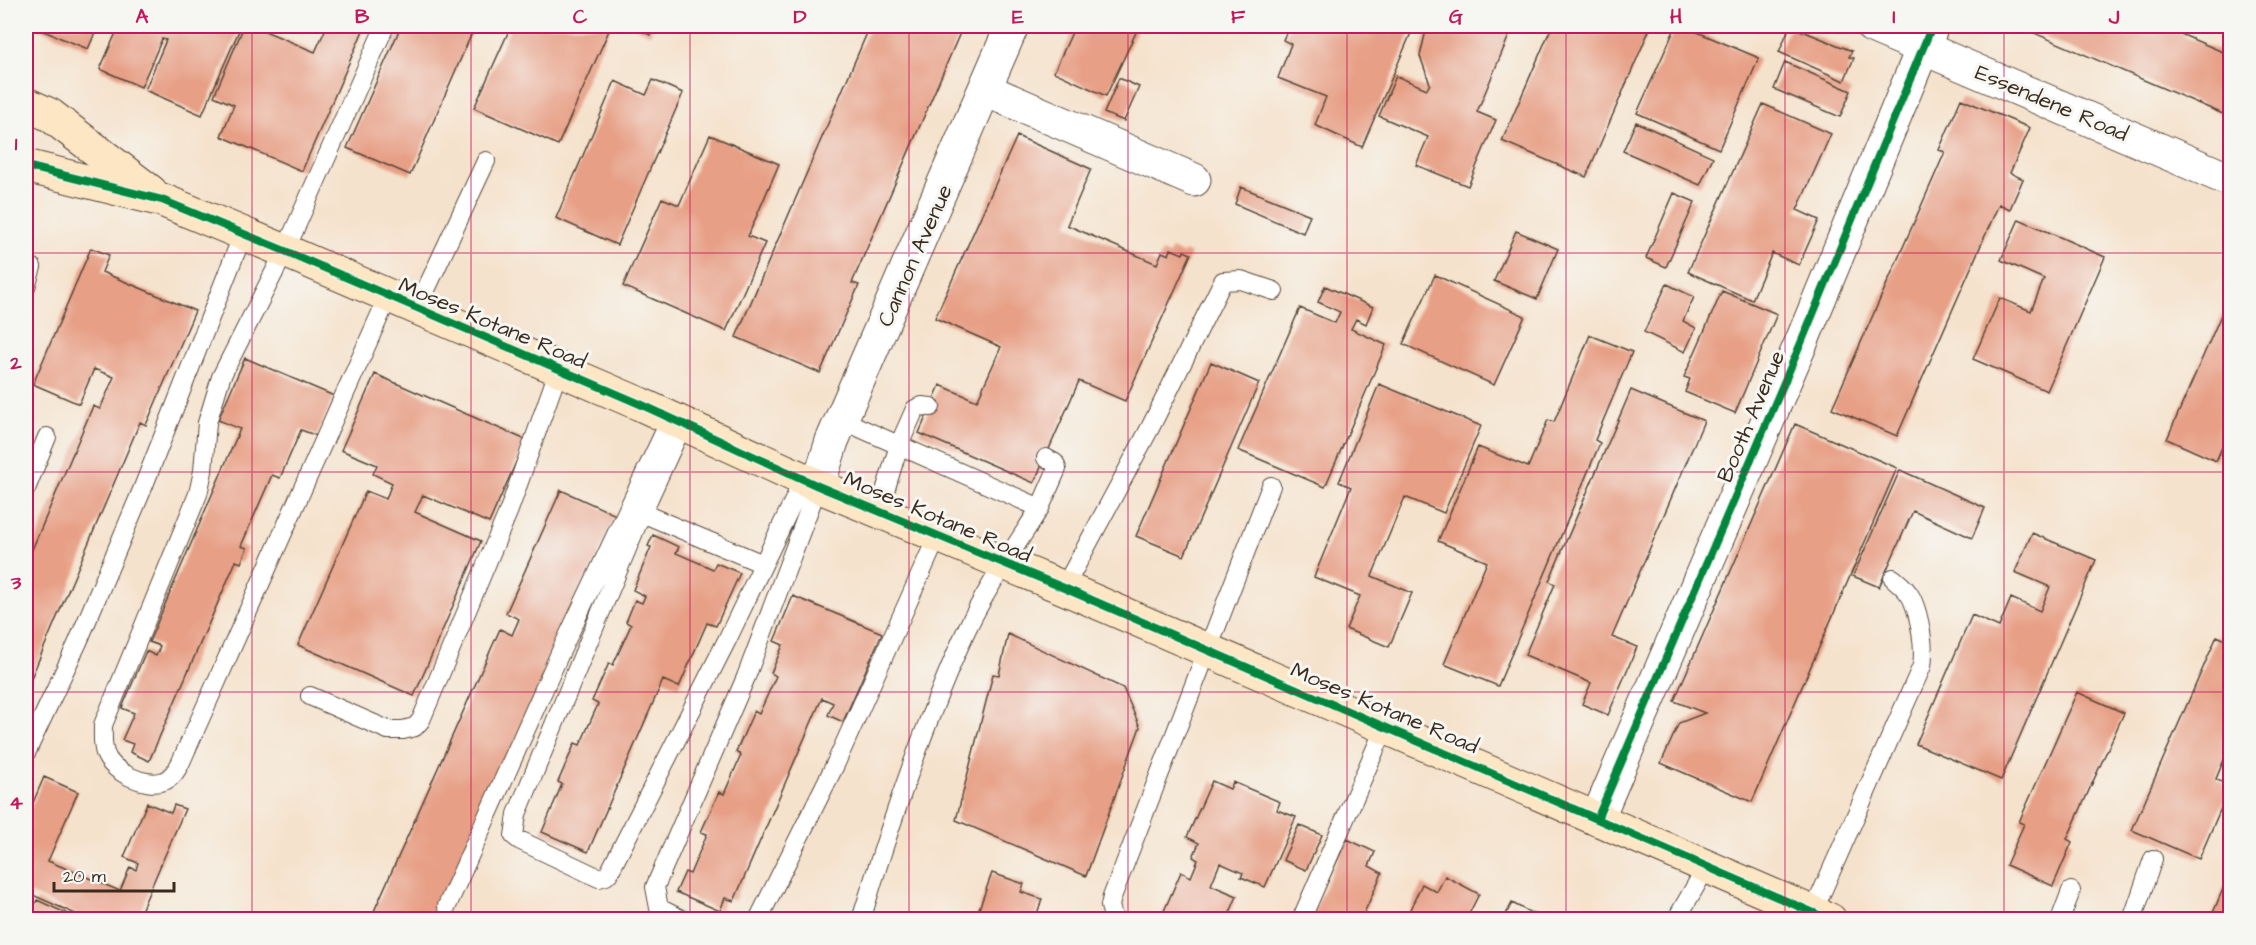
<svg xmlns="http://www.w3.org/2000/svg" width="2256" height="945" font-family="'Architects Daughter',sans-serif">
	<rect width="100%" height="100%" fill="#f6f6f2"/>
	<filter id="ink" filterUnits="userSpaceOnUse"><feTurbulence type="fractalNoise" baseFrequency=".0167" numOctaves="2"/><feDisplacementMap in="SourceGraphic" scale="12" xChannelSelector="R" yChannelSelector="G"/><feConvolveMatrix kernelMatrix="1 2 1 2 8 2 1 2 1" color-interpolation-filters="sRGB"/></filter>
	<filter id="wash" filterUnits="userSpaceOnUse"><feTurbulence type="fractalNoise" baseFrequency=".008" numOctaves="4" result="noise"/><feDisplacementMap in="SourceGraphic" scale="24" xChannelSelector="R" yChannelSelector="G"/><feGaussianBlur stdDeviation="1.35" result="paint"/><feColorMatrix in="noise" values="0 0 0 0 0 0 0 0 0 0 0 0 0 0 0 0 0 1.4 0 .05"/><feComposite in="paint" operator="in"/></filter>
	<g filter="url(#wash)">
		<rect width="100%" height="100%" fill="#f5e2cc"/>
		<g id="blocks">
			<path fill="#e79f85" d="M31 26H98L88 49Z
				M119 26H241L202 115 145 90 166 40 162 39 141 87 100 69Z
				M244 26H253L315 52 327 26H365L302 171 221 136 234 105 214 96Z
				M401 26H475L410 175 347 148Z
				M511 26H611L558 145 474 108Z
				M631 26H654L650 35Z
				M870 26H963L852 283 859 285 820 373 736 337Z
				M1075 26H1139L1106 96 1054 72Z
				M1289 26H1414L1362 147 1315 125 1326 97 1278 78 1291 44 1283 40Z
				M1427 26H1513L1477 112 1496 120 1468 186 1416 165 1428 137 1379 116 1396 76 1427 89 1430 84 1420 56Z
				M1552 26H1651L1586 177 1502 141Z
				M1676 26H1683L1759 58 1719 149 1637 113Z
				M1790 26 1852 51 1849 57 1854 58 1844 81 1779 52Z
				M2018 26H2162L2230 55V117Z
				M1785 62 1851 91 1840 117 1774 89Z
				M1119 78 1139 87 1124 121 1104 113Z
				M653 80 683 93 617 245 556 218 615 81 646 95Z
				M1961 99 2030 128 2010 173 2023 179 2010 209 1999 204 1897 436 1832 408 1945 152 1939 150Z
				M1763 104 1831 134 1797 210 1819 220 1799 265 1772 253 1752 300 1688 272Z
				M1636 122 1713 157 1700 185 1623 151Z
				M710 135 779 164 748 236 765 243 726 331 623 286 662 198 679 205Z
				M1017 136 1091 169 1067 225 1157 264 1162 252 1169 255 1171 249 1183 254 1184 251 1191 254 1125 401 1079 381 1034 483 919 433 940 385 977 401 1001 347 935 318Z
				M1241 187 1310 215 1303 233 1235 204Z
				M1674 193 1695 202 1666 267 1646 258Z
				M2019 219 2105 257 2047 391 1973 359 2000 298 2031 311 2044 279 2001 260Z
				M1516 231 1558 249 1537 299 1494 281Z
				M91 248 109 255 102 272 195 311 146 425 140 422 26 690V564L93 406 100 409 114 377 94 369 79 404 33 384Z
				M1435 275 1525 316 1494 385 1403 344Z
				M1667 284 1694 297 1683 321 1696 328 1685 352 1644 332Z
				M1325 286 1373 307 1366 324 1356 319 1351 329 1386 345 1325 487 1238 450 1300 308 1335 323 1340 312 1318 302Z
				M1722 291 1777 314 1735 413 1685 392 1690 379 1684 377Z
				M2221 315 2230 319V429L2216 461 2167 439Z
				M1590 335 1632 352 1595 440 1600 443 1498 686 1444 664 1487 562 1438 541 1478 447 1528 467 1548 420 1554 422Z
				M245 358 334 396 317 436 301 430 280 478 272 475 241 546 247 548 241 563 236 561 149 761 130 752 133 744 122 740 134 713 122 708 146 651 156 656 160 646 149 642 240 429 218 420Z
				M1211 362 1259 383 1184 556 1136 536Z
				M375 374 526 440 489 523 423 495 415 512 481 541 414 696 298 645 366 491 386 499 392 483 373 474 377 465 341 450Z
				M1379 384 1481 426 1444 513 1405 497 1372 576 1412 593 1389 647 1346 629 1360 596 1314 577 1351 487 1339 482Z
				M1631 390 1704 421 1612 637 1637 647 1608 715 1582 704 1591 683 1525 655 1555 584 1549 581Z
				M1795 424 1897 468 1752 802 1661 763 1679 723 1705 713 1674 701Z
				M1900 470 1985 508 1972 538 1913 511 1879 587 1853 576Z
				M561 490 616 515 436 920H375L371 918 500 629 512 635 519 619 506 613Z
				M2032 533 2096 560 2001 780 1916 744 1972 615 1999 627 2011 598 2040 611 2050 587 2015 572Z
				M653 535 679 547 676 553 713 569 716 563 740 573 716 626 707 623 679 687 663 680 588 852 542 832 562 784 558 782 575 743 580 745 598 704 592 701 609 663 613 665 631 625 626 622 635 600 642 603 645 596 633 590 651 547 648 546Z
				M793 596 882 633 843 722 828 715 833 703 822 698 734 901 725 898 720 911 676 892 685 872 690 874 707 834 701 832 719 792 724 794 741 755 736 752 754 711 759 714 776 676 771 673 783 645 774 641Z
				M1008 634 1123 688 1140 727 1086 876 956 820 993 674 999 675Z
				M2217 636 2230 642V745L2216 779 2230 787 2199 859 2132 830Z
				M2077 692 2124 713 2067 839 2072 842 2053 886 2006 865 2024 824 2019 822Z
				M44 777 78 792 48 861 120 891 130 867 136 870 138 863 124 857 147 803 171 813 174 805 185 809 137 920H89L26 892V819Z
				M1212 781 1230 789 1233 782 1280 802 1277 810 1296 817 1265 887 1241 877 1243 873 1220 863 1211 885 1237 896 1227 920H1160L1181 872 1191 877 1198 860 1193 857 1199 843 1187 837Z
				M1299 825 1322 835 1306 870 1283 860Z
				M1347 839 1375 852 1369 866 1382 873 1361 920H1310Z
				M2230 872V920H2210Z
				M992 873 1024 884 1021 892 1042 899 1035 920H975Z
				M1445 876 1479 894 1466 920H1405L1422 884 1437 892Z
				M37 900 81 920H28Z
				M1512 903 1545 920H1503Z"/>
		</g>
	</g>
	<g filter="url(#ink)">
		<use href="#blocks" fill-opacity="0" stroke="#574638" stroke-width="1.5"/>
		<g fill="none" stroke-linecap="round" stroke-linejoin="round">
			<defs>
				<path id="lane" d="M385 26 285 251 221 377 207 423 203 471 198 494 103 725C103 735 102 744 105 753 111 772 146 788 164 781 172 778 176 771 180 764L388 297
					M26 287 32 267
					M417 309 486 161
					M842 420 1040 508C1015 547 984 592 965 633 924 724 890 824 861 920
					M683 424 639 520 517 814 514 836 519 840 599 878 606 876 609 873 727 640 804 479
					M26 489 47 437
					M1040 508 1057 469 1055 463 1046 458
					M879 511 899 445 915 409 922 406 931 407
					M642 513 763 564
					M1064 588 1150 428 1223 281 1241 280 1274 291
					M310 696 388 730H403L415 727 421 720 509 510 559 369
					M26 753 78 642 142 490 243 234
					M447 906 560 653 671 418
					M1813 912 1922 666C1925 647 1920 617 1912 599 1908 590 1900 584 1893 578
					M683 920 659 908 655 887 746 677 818 486
					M758 920 835 765 938 535
					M1114 920 1110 906 1112 897 1271 486
					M1301 920 1385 727
					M1676 920 1707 866
					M2060 920 2071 891
					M2132 920 2153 859"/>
				<path id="street" d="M1872 26 2230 180
					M986 90 1194 180
					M818 486 832 441 1012 26
					M1597 819 1801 343 1932 26"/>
				<path id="secondary" d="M26 104 50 115 151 192
					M26 166 162 200 285 251 640 404 818 486 1064 588 1830 920"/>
			</defs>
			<use href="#lane" stroke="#574638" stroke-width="20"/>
			<use href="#street" stroke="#574638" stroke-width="35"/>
			<use href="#secondary" stroke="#574638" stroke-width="35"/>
			<use href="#lane" stroke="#fff" stroke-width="18"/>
			<use href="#street" stroke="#fff" stroke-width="33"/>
			<use href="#secondary" stroke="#fce6c4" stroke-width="33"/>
			<defs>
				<path id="cycleway" d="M26 166 162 200 285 251 640 404 818 486 1064 588 1830 920
					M1597 819 1801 343 1932 26"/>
			</defs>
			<use href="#cycleway" stroke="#f6f6f2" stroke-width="11"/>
			<use href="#cycleway" stroke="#00873e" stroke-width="8"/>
		</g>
	</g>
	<path fill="none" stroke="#c2185b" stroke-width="1.5" stroke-opacity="0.55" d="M252 26V920M471 26V920M690 26V920M909 26V920M1128 26V920M1347 26V920M1566 26V920M1785 26V920M2004 26V920M26 253H2230M26 472H2230M26 692H2230"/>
	<g text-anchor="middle" stroke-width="6" stroke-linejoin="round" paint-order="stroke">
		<g font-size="22" fill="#3b2a1e" stroke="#f6f6f2">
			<text transform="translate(2052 102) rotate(23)" y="8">Essendene Road</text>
			<text transform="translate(914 255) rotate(-66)" y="8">Cannon Avenue</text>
			<text transform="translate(493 322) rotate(23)" y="8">Moses Kotane Road</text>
			<text transform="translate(1750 416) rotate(-67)" y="8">Booth Avenue</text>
			<text transform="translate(938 516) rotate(23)" y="8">Moses Kotane Road</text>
			<text transform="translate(1385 707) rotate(23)" y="8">Moses Kotane Road</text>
		</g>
	</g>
	<rect width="2256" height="945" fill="none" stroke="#f6f6f2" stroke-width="66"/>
	<path d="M54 882v9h120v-9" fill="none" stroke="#3b2a1e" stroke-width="3"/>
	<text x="63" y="882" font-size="18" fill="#3b2a1e" stroke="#f6f6f2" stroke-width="4.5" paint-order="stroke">20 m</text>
	<rect x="33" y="33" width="2190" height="879" fill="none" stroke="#c2185b" stroke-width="2"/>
	<g font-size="20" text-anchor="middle" font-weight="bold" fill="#c2185b">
		<text x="142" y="23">A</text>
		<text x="362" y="23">B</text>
		<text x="580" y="23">C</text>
		<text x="800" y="23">D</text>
		<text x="1018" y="23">E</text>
		<text x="1238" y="23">F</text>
		<text x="1456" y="23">G</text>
		<text x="1676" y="23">H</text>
		<text x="1894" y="23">I</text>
		<text x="2114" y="23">J</text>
		<text x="16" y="150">1</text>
		<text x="16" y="369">2</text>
		<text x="16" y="589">3</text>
		<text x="16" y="809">4</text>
	</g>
</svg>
